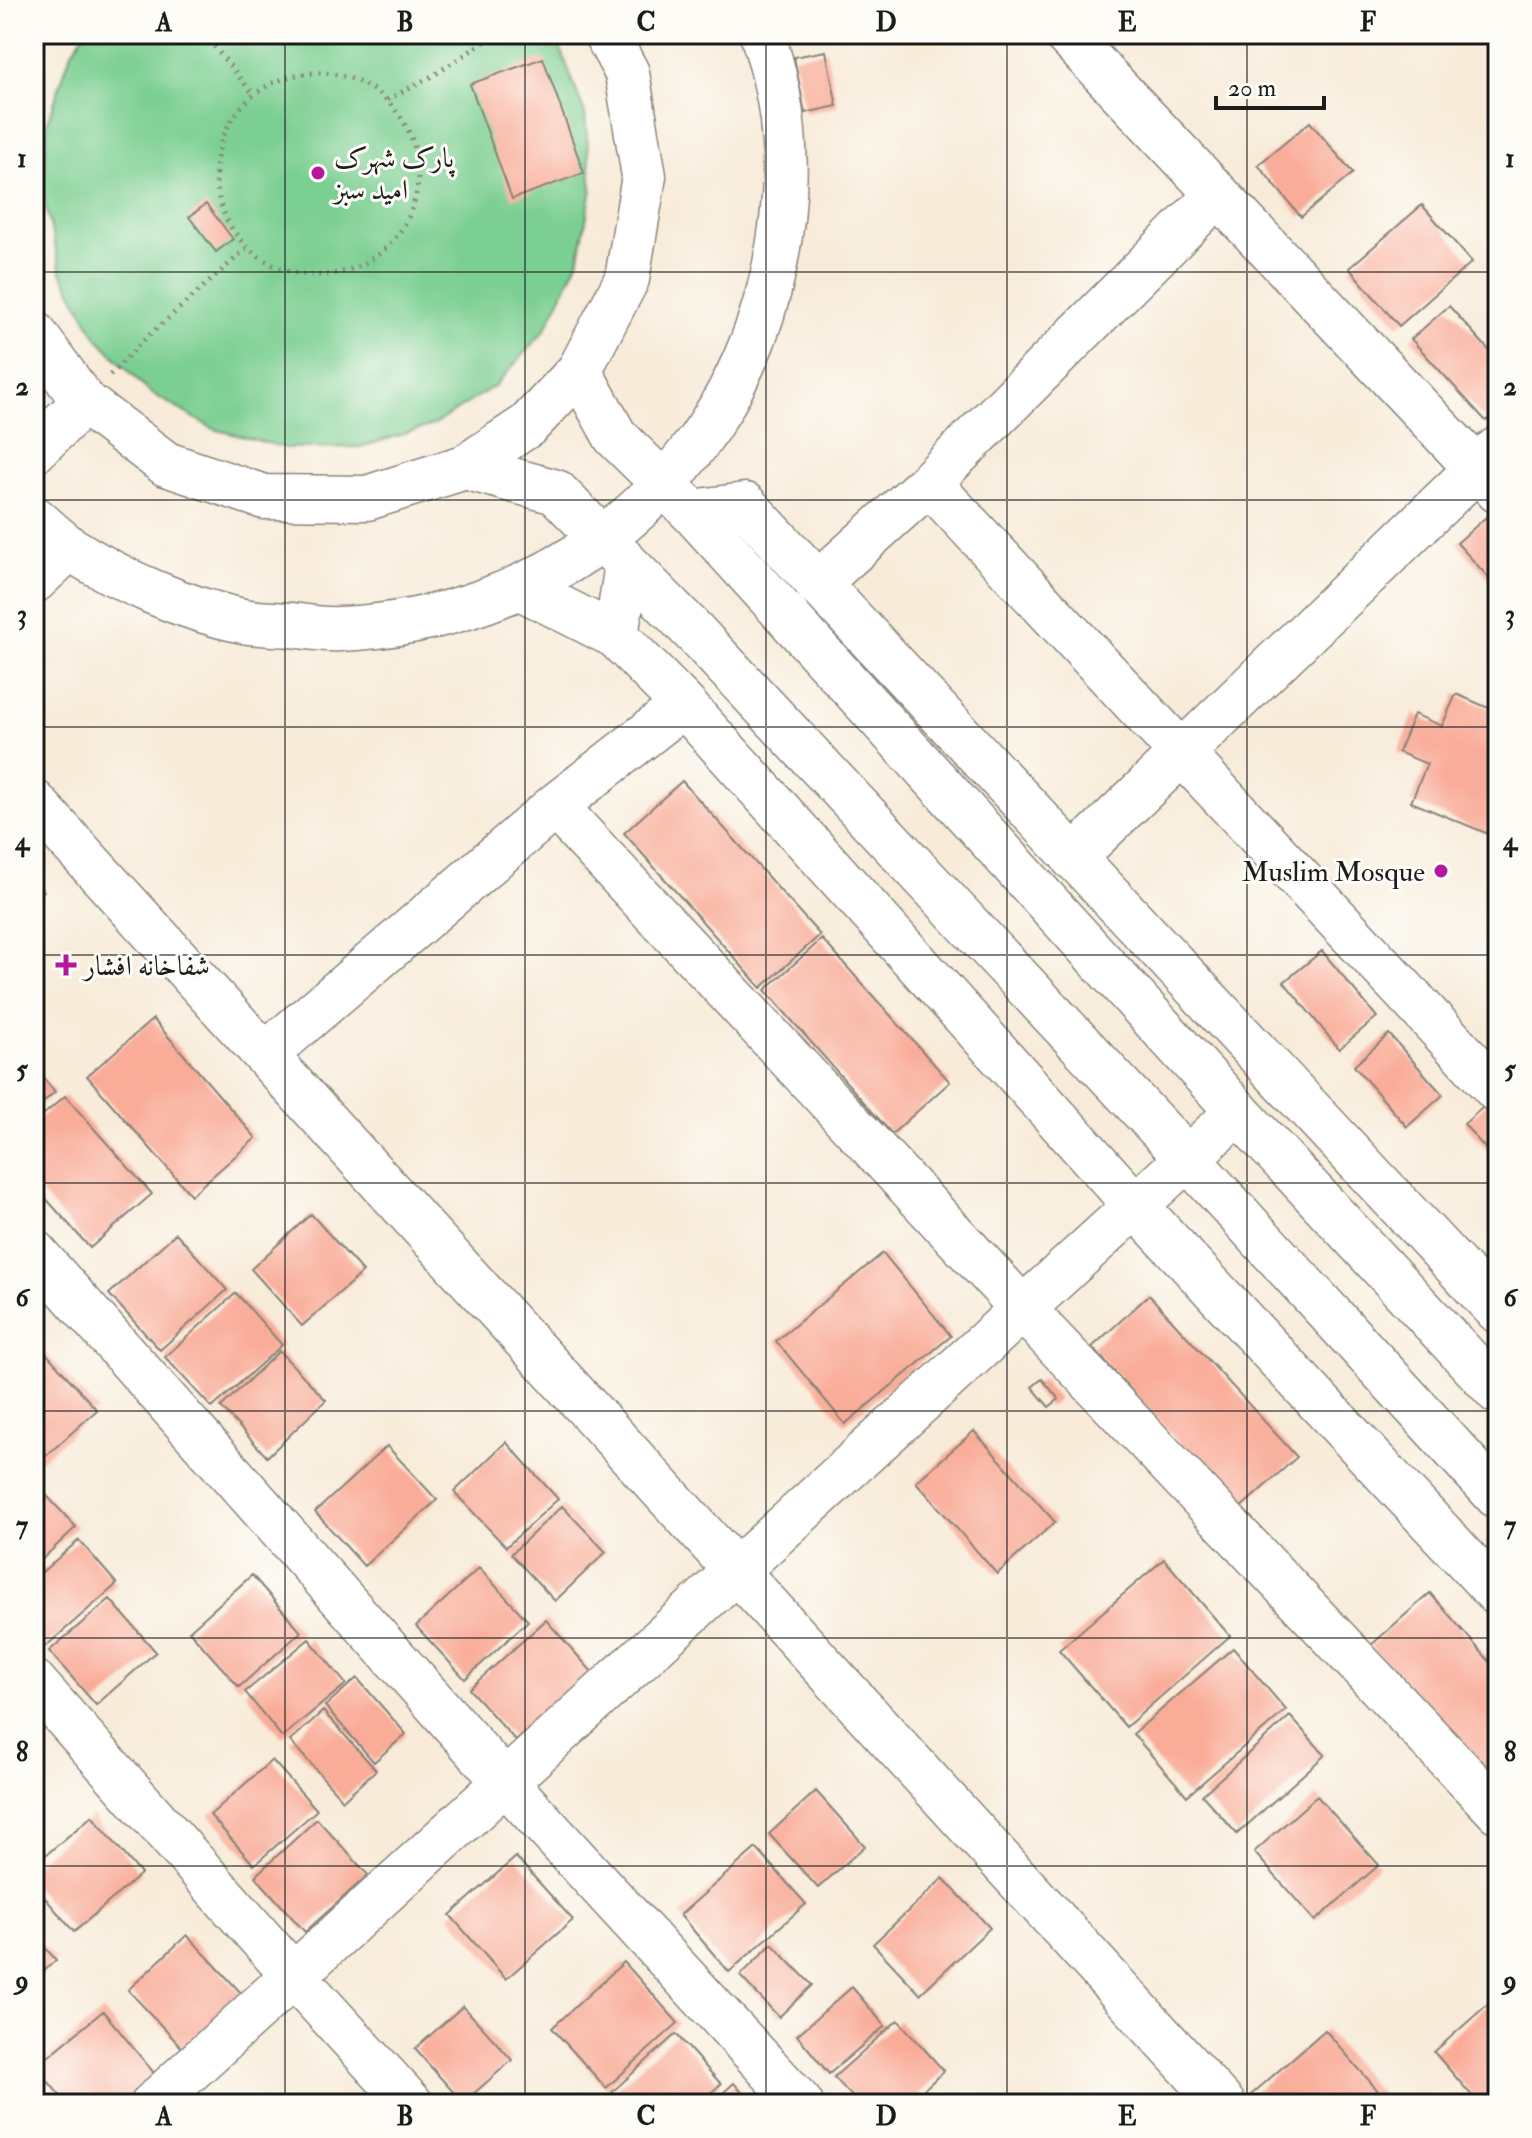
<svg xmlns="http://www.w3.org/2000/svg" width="1532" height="2138" font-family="'IM FELL Double Pica',Amiri,serif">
	<rect width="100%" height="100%" fill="#fdfcf7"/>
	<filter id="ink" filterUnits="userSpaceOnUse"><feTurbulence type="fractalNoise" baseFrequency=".0125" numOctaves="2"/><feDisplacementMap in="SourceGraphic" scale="16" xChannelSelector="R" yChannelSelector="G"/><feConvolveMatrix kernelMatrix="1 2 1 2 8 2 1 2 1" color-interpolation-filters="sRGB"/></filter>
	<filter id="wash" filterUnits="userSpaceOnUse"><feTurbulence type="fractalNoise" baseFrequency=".006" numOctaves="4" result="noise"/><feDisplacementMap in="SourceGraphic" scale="32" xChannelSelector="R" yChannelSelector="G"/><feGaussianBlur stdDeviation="1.8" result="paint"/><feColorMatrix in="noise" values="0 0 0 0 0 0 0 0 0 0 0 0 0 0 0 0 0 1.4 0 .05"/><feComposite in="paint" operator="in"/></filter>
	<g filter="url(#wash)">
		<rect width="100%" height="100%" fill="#f8ebd9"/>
		<path fill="#7bcf92" stroke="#4c7657" stroke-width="2" d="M84 34H551L559 44 585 114 592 189 578 262 545 330 496 385 433 425 361 447 286 448 214 429 149 392 97 338 61 272 44 199 47 124 71 53Z"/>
		<g id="blocks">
			<path fill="#f9ac98" d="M826 51 837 106 805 113 794 57Z
				M543 58 584 173 512 199 470 84Z
				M1310 122 1353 173 1301 217 1258 165Z
				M206 204 233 239 216 252 189 217Z
				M1422 205 1472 262 1399 326 1349 268Z
				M1449 306 1498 360V410L1486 421 1411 339Z
				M1495 509 1498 513V588L1457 543Z
				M1456 694 1498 712V838L1411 802 1427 764 1398 752 1414 714 1442 726Z
				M682 781 820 935 761 988 624 833Z
				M34 880 44 891 34 900Z
				M822 939 950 1082 892 1134 765 990Z
				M1322 951 1377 1017 1339 1049 1284 982Z
				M153 1019 256 1138 191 1195 87 1076Z
				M1389 1034 1443 1095 1407 1127 1354 1066Z
				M34 1067 55 1092 34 1110Z
				M65 1096 152 1194 90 1248 34 1185V1123Z
				M1490 1101 1498 1109 1496 1161 1464 1124Z
				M311 1214 363 1272 302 1326 251 1269Z
				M176 1233 227 1290 160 1350 109 1294Z
				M883 1253 951 1336 845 1424 776 1341Z
				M236 1293 282 1345 212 1408 165 1357Z
				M1149 1295 1297 1457 1239 1509 1092 1347Z
				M279 1351 326 1400 267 1457 221 1407Z
				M45 1352 97 1410 36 1465 34 1362Z
				M1042 1379 1059 1399 1049 1407 1032 1387Z
				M974 1431 1055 1522 997 1574 916 1482Z
				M506 1442 558 1499 506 1547 454 1492Z
				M387 1446 437 1500 364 1566 315 1512Z
				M34 1482 76 1527 34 1567Z
				M562 1506 606 1552 555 1601 511 1554Z
				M79 1540 117 1584 46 1646 34 1633V1579Z
				M1164 1559 1230 1636 1126 1727 1059 1650Z
				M479 1568 528 1621 465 1679 416 1626Z
				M252 1575 301 1632 239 1687 189 1631Z
				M1430 1593 1498 1671V1769L1486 1780 1370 1646Z
				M110 1599 156 1652 96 1705 49 1651Z
				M546 1620 593 1673 516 1741 469 1689Z
				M309 1639 346 1684 282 1737 245 1692Z
				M1233 1648 1286 1710 1187 1796 1133 1734Z
				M357 1678 406 1734 374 1762 325 1706Z
				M323 1711 376 1770 343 1800 290 1741Z
				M1290 1716 1325 1755 1237 1834 1202 1795Z
				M272 1760 317 1810 254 1865 210 1815Z
				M816 1791 865 1846 818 1888 769 1834Z
				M1317 1796 1379 1865 1315 1921 1254 1852Z
				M92 1816 141 1874 74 1932 34 1885V1865Z
				M317 1819 368 1875 305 1932 255 1876Z
				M756 1848 806 1904 729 1972 680 1915Z
				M516 1857 573 1920 506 1979 450 1915Z
				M943 1878 990 1928 920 1994 873 1944Z
				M34 1935 56 1960 34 1980Z
				M187 1935 244 1996 185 2051 128 1990Z
				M772 1944 812 1985 779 2017 740 1976Z
				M624 1962 678 2023 606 2088 552 2028Z
				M852 1987 885 2026 829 2074 797 2035Z
				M1498 1995V2104H1479L1434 2052Z
				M463 2006 512 2060 463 2103 415 2049Z
				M103 2011 159 2079 129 2104H67L36 2067Z
				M898 2020 944 2071 908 2104H859L834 2077Z
				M1325 2030 1387 2101 1383 2104H1247L1244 2101Z
				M676 2034 721 2084 698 2104H622L612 2092Z
				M734 2083 752 2104H711Z"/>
		</g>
	</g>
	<g filter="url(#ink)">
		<use href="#blocks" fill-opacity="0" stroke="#8a847a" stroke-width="2"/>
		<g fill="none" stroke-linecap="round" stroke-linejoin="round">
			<defs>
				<path id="minor" d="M1066 34 1498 491
					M34 333 84 402 166 464 264 497 367 498 465 467 528 425 579 371 627 279 644 176 627 73 606 34
					M579 371 615 436 692 512 1238 1112 1498 1392
					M34 451 84 402
					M465 467 556 492 696 634 1187 1158 1498 1497
					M929 483 1498 1091
					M692 512 745 505 1498 1311
					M34 518C46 528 58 540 71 549 121 581 185 609 243 621 259 624 276 624 292 625 307 627 324 630 340 629 545 620 717 490 769 290 791 205 791 117 762 34
					M627 564 616 636 684 705 1135 1205 1498 1594
					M34 581 69 548
					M817 584 929 483 1217 195
					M521 588 616 636
					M34 802 1223 2104
					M555 806 1022 1308 1498 1811
					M1073 858 1496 450
					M265 1055 555 806 684 705
					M34 1252 505 1782 801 2104
					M34 1682 293 1975 411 2104
					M153 2104 1238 1112"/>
			</defs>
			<use href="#minor" stroke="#8a847a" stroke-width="47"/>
			<path stroke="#8a847a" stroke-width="5" stroke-dasharray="2 6" stroke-linecap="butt" d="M204 34 254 95
				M216 174a101 101 0 1 1 202 0a101 101 0 1 1-202 0Z
				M387 100 434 75 496 34
				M110 375 145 339 247 248"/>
			<use href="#minor" stroke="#fff" stroke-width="44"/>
		</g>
	</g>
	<path fill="none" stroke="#1c1c1c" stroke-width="2" stroke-opacity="0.55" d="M285 34V2104M525 34V2104M766 34V2104M1007 34V2104M1247 34V2104M34 272H1498M34 500H1498M34 727H1498M34 955H1498M34 1183H1498M34 1411H1498M34 1638H1498M34 1866H1498"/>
	<g fill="#b5179e" stroke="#fdfcf7" stroke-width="3">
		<circle cx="318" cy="173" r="8"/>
		<circle cx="1441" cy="871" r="8"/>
		<path d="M62 953h8v8h8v8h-8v8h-8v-8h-8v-8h8z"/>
	</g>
	<g text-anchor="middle" stroke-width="6" stroke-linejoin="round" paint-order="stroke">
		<g font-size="28" fill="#1c1c1c" stroke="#fdfcf7" text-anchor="start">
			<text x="334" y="167">پارک شهرک<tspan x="334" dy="32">امید سبز</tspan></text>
			<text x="1425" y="881" text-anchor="end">Muslim Mosque</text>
			<text x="84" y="975">شفاخانه افشار</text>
		</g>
	</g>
	<rect width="1532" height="2138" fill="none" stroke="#fdfcf7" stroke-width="88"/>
	<path d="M1216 96v12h108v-12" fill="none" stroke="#1c1c1c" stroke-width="4"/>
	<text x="1228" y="96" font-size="24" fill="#1c1c1c" stroke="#fdfcf7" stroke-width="6" paint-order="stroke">20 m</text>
	<rect x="44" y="44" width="1444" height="2050" fill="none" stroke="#1c1c1c" stroke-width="3"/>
	<g font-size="26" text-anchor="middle" font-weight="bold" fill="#1c1c1c">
		<text x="164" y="31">A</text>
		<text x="405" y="31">B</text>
		<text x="646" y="31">C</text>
		<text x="886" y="31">D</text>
		<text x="1127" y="31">E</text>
		<text x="1368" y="31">F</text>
		<text x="22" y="167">1</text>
		<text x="1510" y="167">1</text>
		<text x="22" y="395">2</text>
		<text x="1510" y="395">2</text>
		<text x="22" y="623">3</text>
		<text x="1510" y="623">3</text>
		<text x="22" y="850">4</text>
		<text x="1510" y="850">4</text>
		<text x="22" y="1078">5</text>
		<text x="1510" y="1078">5</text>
		<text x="22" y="1306">6</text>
		<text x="1510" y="1306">6</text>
		<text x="22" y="1534">7</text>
		<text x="1510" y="1534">7</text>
		<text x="22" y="1761">8</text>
		<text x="1510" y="1761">8</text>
		<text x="22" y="1989">9</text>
		<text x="1510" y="1989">9</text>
		<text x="164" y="2125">A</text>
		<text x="405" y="2125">B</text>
		<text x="646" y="2125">C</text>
		<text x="886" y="2125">D</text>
		<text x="1127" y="2125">E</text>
		<text x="1368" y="2125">F</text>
	</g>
</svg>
